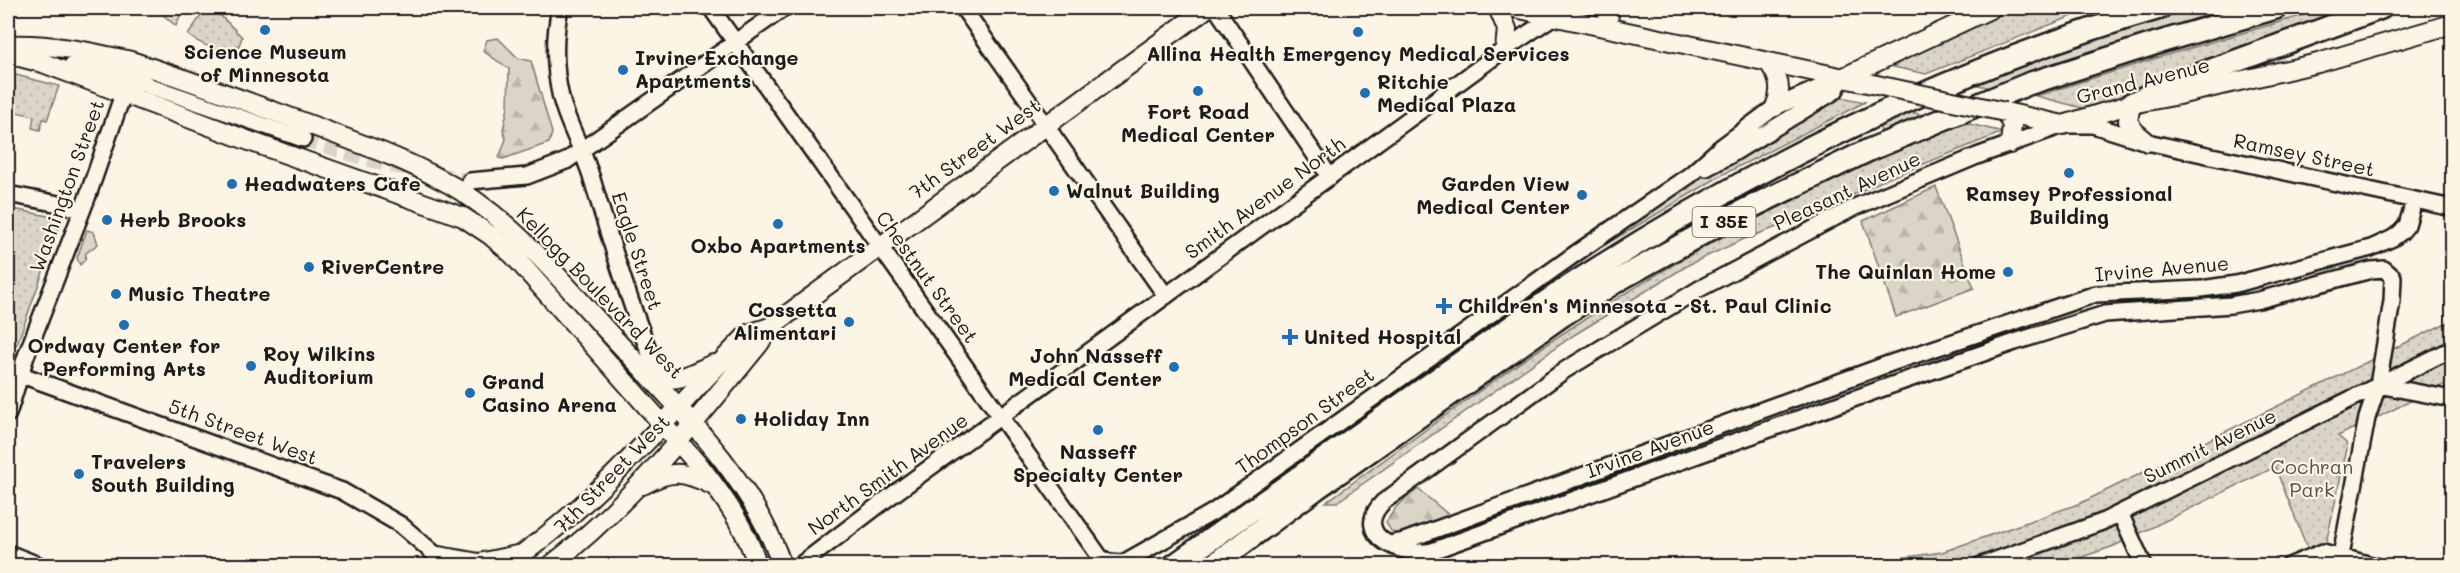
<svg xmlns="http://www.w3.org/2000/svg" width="2460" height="573" font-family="Mali,sans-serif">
	<defs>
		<pattern id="grass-dots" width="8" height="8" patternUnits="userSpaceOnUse" patternTransform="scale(1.5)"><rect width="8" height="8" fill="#dbd5c8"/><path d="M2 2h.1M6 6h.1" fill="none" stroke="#bbb6ab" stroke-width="1.8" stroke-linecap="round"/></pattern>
		<pattern id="forest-firs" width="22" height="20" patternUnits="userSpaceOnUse" patternTransform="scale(1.5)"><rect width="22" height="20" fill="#dbd5c8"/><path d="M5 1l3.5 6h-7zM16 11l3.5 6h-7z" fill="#bbb6ab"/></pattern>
	</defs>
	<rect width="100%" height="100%" fill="#fcf5e5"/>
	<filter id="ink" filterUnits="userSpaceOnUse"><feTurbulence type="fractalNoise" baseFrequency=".0167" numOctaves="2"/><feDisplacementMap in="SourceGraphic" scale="12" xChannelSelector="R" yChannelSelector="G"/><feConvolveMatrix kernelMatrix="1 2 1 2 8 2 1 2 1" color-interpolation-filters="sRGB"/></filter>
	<g filter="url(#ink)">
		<path fill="url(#grass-dots)" stroke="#7c7872" stroke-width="1.5" d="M163 8H183L176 26 161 13Z
			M206 8 218 13 242 37 236 54C218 50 202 46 188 35Z
			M2009 8H2108L2075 15 1926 74 1894 67 1901 61 1962 33Z
			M2328 8H2365L2294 31 2086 109 2036 96 2160 57Z
			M8 73 59 86 47 120 43 119 40 130 32 128 34 116 8 110Z
			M1841 97 1865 102 1722 175 1605 245 1601 241 1705 173Z
			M1965 123 2003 132 1884 180 1810 215 1744 239 1690 264 1574 335 1337 502H1326C1407 444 1487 383 1571 328 1695 247 1827 177 1965 123Z
			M8 208 48 216 59 228 17 344 8 350Z
			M2452 320V383L2449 382 2360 426 2358 430 2354 428 2338 436 2346 443 2347 449 2326 543 2308 550 2275 467 2114 546 2059 565 1843 566 1942 552 2081 503Z"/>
		<path fill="url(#forest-firs)" stroke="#7c7872" stroke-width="1.5" d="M498 38 518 58 531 61 552 133 549 143 503 159 499 158 506 139 503 130 508 107 509 69 483 51 487 40Z
			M1936 187 1974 288 1896 317 1863 221Z
			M1418 489 1450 516 1398 535 1391 531 1386 522 1397 506Z"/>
		<path fill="#dbd5c8" stroke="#7c7872" stroke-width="1.5" d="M2195 8H2244L2096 51 1991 88 1974 84 2091 41Z
			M1910 112 1923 115 1882 132 1878 126Z
			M87 230 94 232 98 244 86 253 85 260 80 265 77 258Z"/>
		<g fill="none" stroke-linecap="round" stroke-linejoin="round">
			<path stroke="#dad4c7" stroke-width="15" stroke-dasharray="15 8" stroke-linecap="butt" d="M303 139 384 164 407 168
				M436 174 470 181"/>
			<defs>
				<path id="minor" d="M560 8C554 37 554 68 561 98 568 126 584 151 592 179 613 249 634 318 663 386
					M711 8 1100 557 1108 562 1123 563 1213 512 1575 254 1690 175 1720 148 1775 107 1842 78
					M963 8 1166 296
					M1216 8 1330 177
					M82 57 130 74 150 86 303 139
					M72 65 127 84 135 85
					M1706 168 1727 157 1835 91 1842 78
					M470 181 527 176 566 161 784 8
					M8 194 69 206 82 211
					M8 370 342 491 401 525 445 563
					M2378 385 2452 399
					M8 414 26 356 87 198 130 74
					M2120 513 2144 566
					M1389 544 1404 541 1891 363 2096 294 2201 289 2236 284 2371 248 2393 238 2401 232 2407 225 2414 201
					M8 553 41 566
					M799 566 884 501 1505 49 1554 16
					M1979 566 2102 522 2452 349
					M2289 566 2323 552 2375 566
					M2339 566 2367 418 2378 385 2392 301 2393 277 2384 269 2371 270 2259 300 2231 305 2105 314 2015 342 1889 386 1432 551C1403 557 1350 536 1383 502L1565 370 1701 288 1855 207 1977 156 2063 125H2093L2147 142 2452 208"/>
				<path id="major" d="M1498 8 1507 29 1505 49
					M1515 8 1891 88
					M1607 27 1610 8
					M8 45C49 43 91 52 131 61 194 82 257 105 319 128 360 144 402 158 440 179 508 214 559 278 610 334 672 401 753 477 782 566
					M8 54 43 63 252 142 463 217 490 235 513 255 703 470C726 500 746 529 758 566
					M1768 62C1779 76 1783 90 1775 107
					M1842 78 1992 8
					M2131 104 2128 121 2134 131 2147 142
					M2005 112 2063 125 2131 104 2174 96 2318 63 2452 24
					M2005 112 2012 125 2010 144
					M646 373C679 384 683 377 713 364
					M643 485C671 469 684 471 712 485
					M439 556 479 563 517 555
					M505 566C597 505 671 412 748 334L770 327 1207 8
					M550 566C631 504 695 422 759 344L770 327"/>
				<path id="highway" d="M2131 104 2165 87 2381 8
					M1173 566 1550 299C1739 174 1942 71 2160 8
					M1212 566 1317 488 1563 315 1620 279 1743 211 1869 150 2028 84 2160 42 2276 8"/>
			</defs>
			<use href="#minor" stroke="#1c1c1c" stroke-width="20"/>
			<use href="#major" stroke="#1c1c1c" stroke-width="22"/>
			<use href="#highway" stroke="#1c1c1c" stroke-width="26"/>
			<use href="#minor" stroke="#fcf5e5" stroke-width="15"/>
			<use href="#major" stroke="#fcf5e5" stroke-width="18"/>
			<use href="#highway" stroke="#fcf5e5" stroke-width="21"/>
			<defs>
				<path id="major-bridge" d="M1891 88 2005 112"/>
			</defs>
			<use href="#major-bridge" stroke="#1c1c1c" stroke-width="22" stroke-linecap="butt"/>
			<use href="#major-bridge" stroke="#fcf5e5" stroke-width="18"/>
		</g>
	</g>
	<g fill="#1f6fb2" stroke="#fcf5e5" stroke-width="2">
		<circle cx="265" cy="30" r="6"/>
		<circle cx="1358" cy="32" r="6"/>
		<circle cx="623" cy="70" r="6"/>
		<circle cx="1198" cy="91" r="6"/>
		<circle cx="1365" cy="93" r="6"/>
		<circle cx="2069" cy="173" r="6"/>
		<circle cx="232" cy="184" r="6"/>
		<circle cx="1054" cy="191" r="6"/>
		<circle cx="1582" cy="195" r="6"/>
		<circle cx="107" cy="220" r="6"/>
		<circle cx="778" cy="224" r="6"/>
		<circle cx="309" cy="267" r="6"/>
		<circle cx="2008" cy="272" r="6"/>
		<circle cx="116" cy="294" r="6"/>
		<path d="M1441 297h6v6h6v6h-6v6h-6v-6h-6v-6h6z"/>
		<circle cx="849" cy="322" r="6"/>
		<circle cx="124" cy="325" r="6"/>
		<path d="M1287 328h6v6h6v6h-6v6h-6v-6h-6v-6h6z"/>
		<circle cx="251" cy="366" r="6"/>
		<circle cx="1174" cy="367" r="6"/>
		<circle cx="470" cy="393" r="6"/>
		<circle cx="741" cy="419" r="6"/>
		<circle cx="1098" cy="430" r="6"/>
		<circle cx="79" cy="474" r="6"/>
	</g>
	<g text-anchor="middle" stroke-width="4.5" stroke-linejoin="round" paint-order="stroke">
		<rect fill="#fcf5e5" stroke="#5f5d58" stroke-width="1.5" x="1692.5" y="207" width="63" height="30" rx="4.5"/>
		<g font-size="18" font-weight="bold" fill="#1c1c1c">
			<text x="1724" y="228">I 35E</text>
		</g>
		<g font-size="20" font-weight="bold" fill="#1c1c1c" stroke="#fcf5e5" text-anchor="start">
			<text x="265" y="59" text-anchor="middle">Science Museum<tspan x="265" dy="23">of Minnesota</tspan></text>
			<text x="1358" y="61" text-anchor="middle">Allina Health Emergency Medical Services</text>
			<text x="635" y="65">Irvine Exchange<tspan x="635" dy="23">Apartments</tspan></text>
			<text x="1377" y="89">Ritchie<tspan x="1377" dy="23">Medical Plaza</tspan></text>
			<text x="1198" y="119" text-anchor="middle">Fort Road<tspan x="1198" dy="23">Medical Center</tspan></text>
			<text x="244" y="191">Headwaters Cafe</text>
			<text x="1570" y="191" text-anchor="end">Garden View<tspan x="1570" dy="23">Medical Center</tspan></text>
			<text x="1066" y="198">Walnut Building</text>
			<text x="2069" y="201" text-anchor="middle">Ramsey Professional<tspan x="2069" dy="23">Building</tspan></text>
			<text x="119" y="227">Herb Brooks</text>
			<text x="778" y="253" text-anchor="middle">Oxbo Apartments</text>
			<text x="321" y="274">RiverCentre</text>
			<text x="1996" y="279" text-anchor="end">The Quinlan Home</text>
			<text x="128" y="301">Music Theatre</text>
			<text x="1458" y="313">Children's Minnesota - St. Paul Clinic</text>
			<text x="837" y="317" text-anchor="end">Cossetta<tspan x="837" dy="23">Alimentari</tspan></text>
			<text x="1304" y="344">United Hospital</text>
			<text x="124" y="353" text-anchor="middle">Ordway Center for<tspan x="124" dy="23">Performing Arts</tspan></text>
			<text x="263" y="361">Roy Wilkins<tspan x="263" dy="23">Auditorium</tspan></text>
			<text x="1162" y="363" text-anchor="end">John Nasseff<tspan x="1162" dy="23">Medical Center</tspan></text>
			<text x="482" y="389">Grand<tspan x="482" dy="23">Casino Arena</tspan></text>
			<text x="753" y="426">Holiday Inn</text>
			<text x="1098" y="459" text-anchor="middle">Nasseff<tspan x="1098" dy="23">Specialty Center</tspan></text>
			<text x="91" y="469">Travelers<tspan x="91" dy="23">South Building</tspan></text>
		</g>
		<g font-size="20" fill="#1c1c1c" stroke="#fcf5e5">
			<text transform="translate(2143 81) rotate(-14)" y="7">Grand Avenue</text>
			<text transform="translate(975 149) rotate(-36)" y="7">7th Street West</text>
			<text transform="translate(2304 155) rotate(12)" y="7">Ramsey Street</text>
			<text transform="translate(67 186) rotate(-70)" y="7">Washington Street</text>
			<text transform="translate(1847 191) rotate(-25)" y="7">Pleasant Avenue</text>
			<text transform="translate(1265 198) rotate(-36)" y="7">Smith Avenue North</text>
			<text transform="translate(637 251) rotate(72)" y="7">Eagle Street</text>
			<text transform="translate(2162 269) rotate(-5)" y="7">Irvine Avenue</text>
			<text transform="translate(927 277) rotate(54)" y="7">Chestnut Street</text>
			<text transform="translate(600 293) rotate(46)" y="7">Kellogg Boulevard West</text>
			<text transform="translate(1305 421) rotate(-36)" y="7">Thompson Street</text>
			<text transform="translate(243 432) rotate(20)" y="7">5th Street West</text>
			<text transform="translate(2210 446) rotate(-26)" y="7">Summit Avenue</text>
			<text transform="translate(1650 449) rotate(-20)" y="7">Irvine Avenue</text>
			<text transform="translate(612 474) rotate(-46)" y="7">7th Street West</text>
			<text transform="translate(888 474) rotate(-36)" y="7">North Smith Avenue</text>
		</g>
		<g font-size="20" fill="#555450" stroke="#fcf5e5">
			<text x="2312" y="474">Cochran<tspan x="2312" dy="23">Park</tspan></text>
		</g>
	</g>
	<rect width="2460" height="573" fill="none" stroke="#fcf5e5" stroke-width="30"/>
	<rect x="15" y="15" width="2430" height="543" fill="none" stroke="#1c1c1c" stroke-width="2" filter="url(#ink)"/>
</svg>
